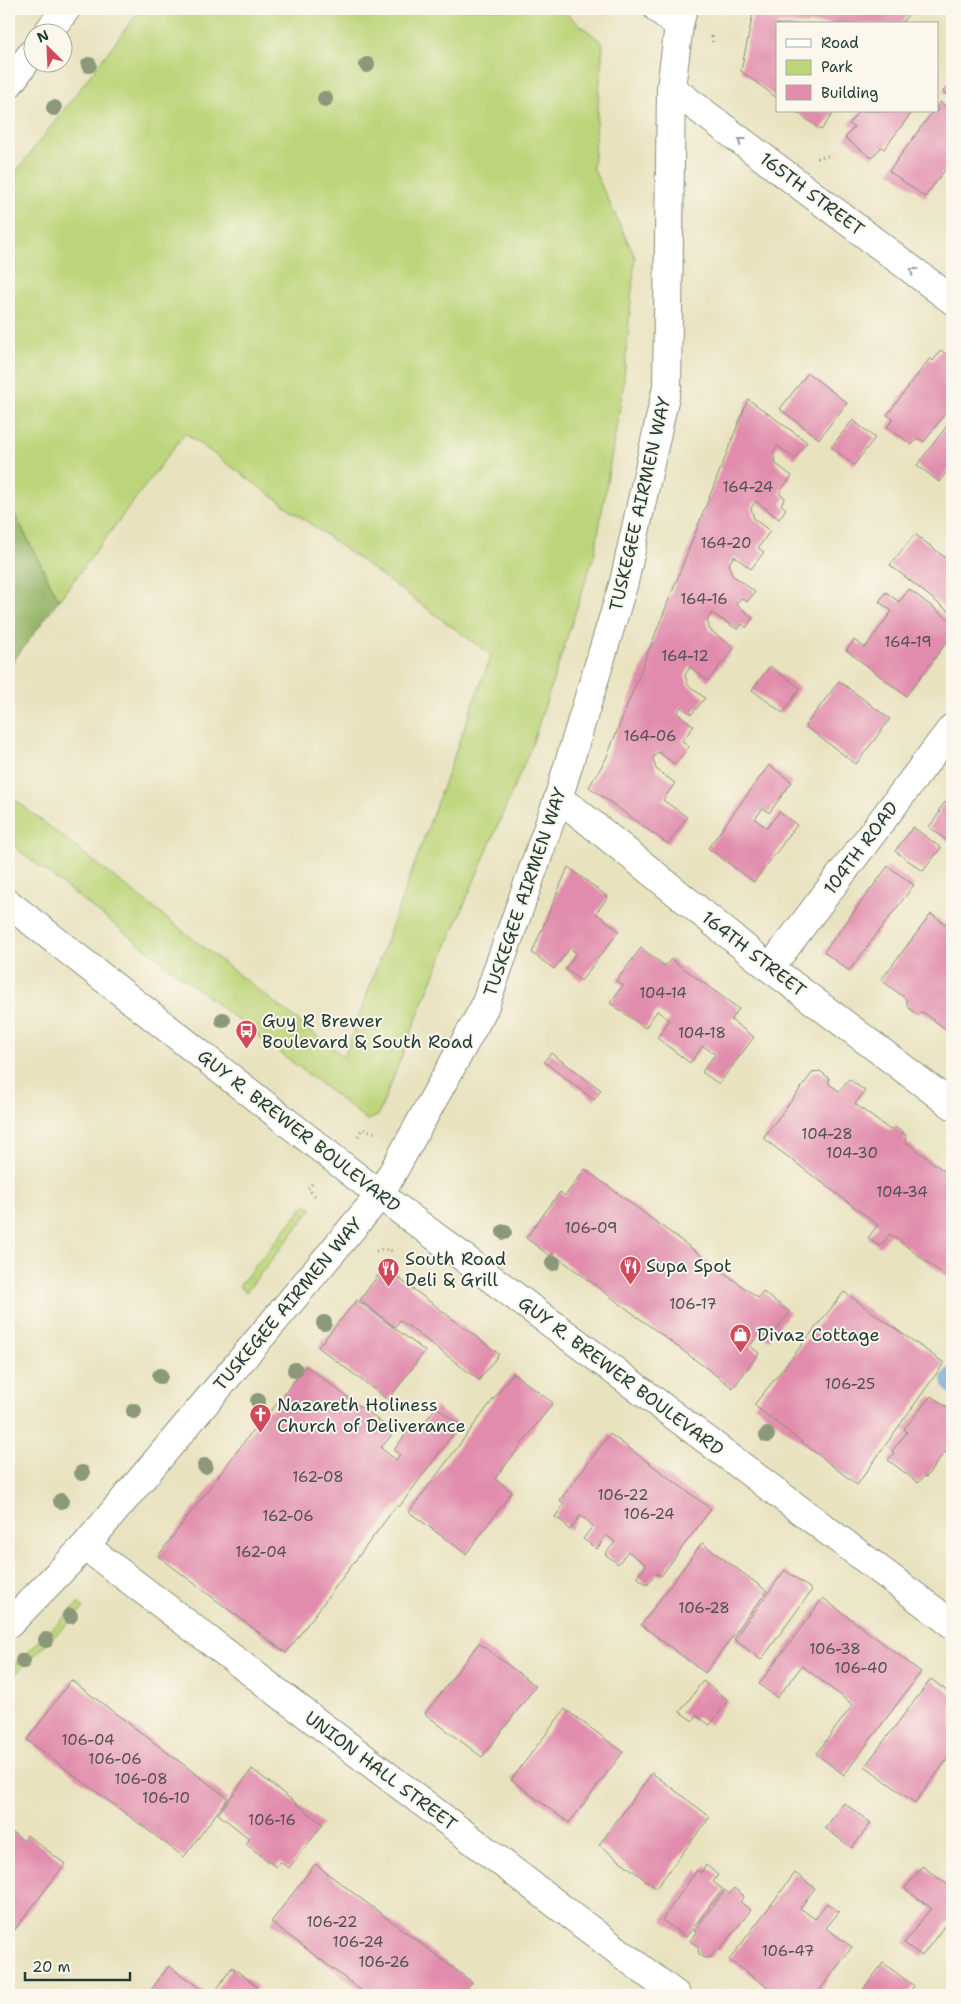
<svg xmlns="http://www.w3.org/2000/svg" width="961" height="2004" font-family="'Shantell Sans',sans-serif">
	<rect width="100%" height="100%" fill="#fbf7ec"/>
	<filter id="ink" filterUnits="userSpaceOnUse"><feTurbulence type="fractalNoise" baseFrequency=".02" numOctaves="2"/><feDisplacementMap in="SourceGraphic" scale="10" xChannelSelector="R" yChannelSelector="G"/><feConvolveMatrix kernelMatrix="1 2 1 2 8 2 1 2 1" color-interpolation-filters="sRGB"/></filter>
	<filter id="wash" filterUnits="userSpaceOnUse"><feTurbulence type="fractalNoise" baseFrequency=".0096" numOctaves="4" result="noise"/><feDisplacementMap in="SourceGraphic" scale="20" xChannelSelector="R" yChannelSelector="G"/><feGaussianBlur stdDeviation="1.12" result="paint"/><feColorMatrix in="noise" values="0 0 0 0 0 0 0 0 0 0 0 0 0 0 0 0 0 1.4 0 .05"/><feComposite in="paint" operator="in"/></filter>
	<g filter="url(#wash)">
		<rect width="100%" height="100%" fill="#e9e2bf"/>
		<path fill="#bdd57a" stroke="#6e8957" d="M141 9H560L603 43 593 168 635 257 623 388 595 552 532 745 430 985 378 1116 367 1120 9 843V795L344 1057 491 655 185 433 59 600 9 503V181Z
			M306 1204 312 1209 246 1292 239 1286Z
			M79 1603 84 1608 9 1680V1670Z"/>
		<path fill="#96b66a" stroke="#5a7a4f" d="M9 503 59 600 9 667Z"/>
		<path fill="#6aa8dc" stroke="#447288" d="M952 1368V1395L943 1387 942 1377 948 1369Z"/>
		<g id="blocks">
			<path fill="#e18cac" d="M754 9H911L912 10 901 24H777V98L741 71Z
				M952 79V98L943 92Z
				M940 102 952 111V160L925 197 889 171 933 111H937V106Z
				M795 111H835L821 130Z
				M859 111H913L884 149 881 147 872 158 845 138 854 127 849 124Z
				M941 350 952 359V404L924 442 918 438 912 445 887 427 893 419 887 415 930 358 933 361Z
				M808 373 847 403 819 439 780 409Z
				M748 399 807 442 795 459 778 446 773 452 776 464 792 476 779 493 785 498 781 504 786 509 779 519 756 501 751 508 754 519 770 531 758 548 764 552 751 569 734 556 729 564 732 575 755 592 747 602 741 598 736 604 753 618 746 628 742 624 738 630 712 613 707 620 710 630 734 648 708 681 690 667 685 675 688 685 705 698 692 714 681 707 677 713 694 726 682 741 689 747 675 764 658 752 653 758 656 769 675 783 663 800 687 817 668 844 589 787 606 759Z
				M952 419V465L939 482 917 465Z
				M853 420 875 438 854 465 831 447Z
				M915 534 952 563V614L890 565Z
				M909 589 952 622V635L906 696 846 650 854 640 865 648 892 611 879 602 886 592 899 602Z
				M770 666 800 688 783 713 752 690Z
				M839 681 890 719 856 764 805 726Z
				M769 765 792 782 769 813 763 808 755 819 767 828 779 812 797 825 754 882 708 848Z
				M945 802 952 808V844L929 827 940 812 938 811Z
				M913 827 941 848 923 871 895 851Z
				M888 866 914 885 849 971 824 952Z
				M568 867 608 897 596 913 619 931 581 981 565 969 576 953 570 948 554 969 532 953Z
				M931 914 952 929V1034L923 1012 916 1014 908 1007 906 999 881 980Z
				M641 948 665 966 671 959 739 1009 731 1020 754 1037 719 1084 702 1072 715 1054 703 1046 690 1063 657 1038 669 1020 664 1016 657 1011 645 1028 610 1003 623 985 616 981Z
				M551 1053 601 1090 594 1100 544 1062Z
				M820 1071 829 1078V1084L839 1091 849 1079 865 1091 855 1104 890 1130 895 1127 906 1135 905 1141 952 1177V1281L890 1234 880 1247 868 1238 878 1225 763 1138 813 1072Z
				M585 1169 758 1298 763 1292 790 1312 769 1340 760 1333 750 1346 759 1353 733 1388 552 1253 550 1256 526 1238 560 1192 565 1196Z
				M384 1267 499 1354 479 1380 400 1320 395 1327 360 1300Z
				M844 1292 944 1363 857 1485 754 1405Z
				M357 1300 425 1351 388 1400 318 1347Z
				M306 1366 394 1432 381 1448 396 1460 400 1454 394 1450 411 1427 417 1432 436 1407 460 1425 399 1507 397 1505 286 1653 158 1556 269 1409 271 1411Z
				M513 1373 553 1403 495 1479 512 1492 466 1554 409 1512Z
				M931 1396 952 1411 949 1414 952 1416V1449L948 1454 945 1452 926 1477 924 1476 918 1483 888 1460 894 1453 892 1451 907 1432 904 1429Z
				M610 1434 711 1509 661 1576 657 1573 647 1585 637 1577 646 1565 628 1551 618 1564 605 1554 615 1542 606 1535 597 1549 583 1539 593 1526 585 1519 580 1516 570 1530 566 1527 567 1525 555 1517 564 1504 560 1500Z
				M702 1543 767 1591 705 1673 641 1625Z
				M785 1570 812 1590 761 1660 734 1639Z
				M823 1598 921 1672 844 1775 816 1754 853 1705 802 1666 777 1698 759 1684Z
				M479 1643 536 1686 482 1757 425 1714Z
				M931 1679 952 1695V1753L915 1803 865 1766Z
				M71 1680 228 1798 184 1857 27 1740Z
				M703 1681 728 1700 710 1725 697 1716 693 1721 680 1712Z
				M565 1709 623 1752 569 1823 511 1780Z
				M252 1769 323 1824 289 1868 280 1862 276 1867 246 1844 250 1839 218 1814Z
				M652 1773 710 1817 656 1888 599 1845Z
				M844 1803 871 1823 852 1848 825 1828Z
				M9 1830 24 1841 27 1835 65 1864 13 1932 9 1929Z
				M315 1864 472 1982 462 1995H367L271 1922Z
				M706 1865 718 1875 713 1882 723 1889 686 1937 662 1920 697 1870 701 1873Z
				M922 1866 952 1888V1924L948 1921 922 1956 904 1943 931 1908 905 1889Z
				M795 1873 815 1888 800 1908 815 1919 827 1903 839 1912 826 1928 852 1947 816 1995H779L729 1960Z
				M734 1888 744 1896 740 1902 751 1910 719 1951 717 1949 711 1957 704 1958 699 1955 698 1947 690 1941 696 1932 694 1931 725 1890 729 1894Z
				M883 1963 914 1986 907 1995H859Z
				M169 1966 209 1995H156L150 1991Z
				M232 1967 258 1987 251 1995H213Z"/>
		</g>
	</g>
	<g filter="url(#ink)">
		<use href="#blocks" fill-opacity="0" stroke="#84907a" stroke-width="1"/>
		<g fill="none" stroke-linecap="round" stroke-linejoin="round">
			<defs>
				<path id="minor" d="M658 9 679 25
					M671 88 952 300
					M558 799 576 811 770 968 952 1105
					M770 968 952 728
					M85 1546 676 1995
					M9 1624 85 1546 380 1195 484 1008 558 799 624 582 667 387 671 88 679 25 683 9"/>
				<path id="major" d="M48 32 66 9
					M9 84 32 53
					M9 904 380 1195 952 1624"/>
			</defs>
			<use href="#minor" stroke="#84907a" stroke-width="30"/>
			<use href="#major" stroke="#84907a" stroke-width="30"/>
			<path stroke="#84907a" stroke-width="3" stroke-dasharray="1 4" stroke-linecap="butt" d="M712 36 713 45
				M817 158 833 155
				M358 1136 362 1129 377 1133
				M312 1184 308 1189 317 1198
				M376 1251 382 1249 393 1251"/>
			<use href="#minor" stroke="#fff" stroke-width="28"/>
			<use href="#major" stroke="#fff" stroke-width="28"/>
		</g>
		<g fill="#8c987a">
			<circle cx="89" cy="65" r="8"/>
			<circle cx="367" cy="65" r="8"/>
			<circle cx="325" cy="99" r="8"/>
			<circle cx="54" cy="108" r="8"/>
			<circle cx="223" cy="1020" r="8"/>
			<circle cx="504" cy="1232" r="8"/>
			<circle cx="553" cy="1263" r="8"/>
			<circle cx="324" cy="1323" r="8"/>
			<circle cx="295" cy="1370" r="8"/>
			<circle cx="160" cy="1376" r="8"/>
			<circle cx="258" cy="1401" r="8"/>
			<circle cx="134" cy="1411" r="8"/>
			<circle cx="767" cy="1435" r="8"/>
			<circle cx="205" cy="1466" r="8"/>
			<circle cx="82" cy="1473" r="8"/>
			<circle cx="61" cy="1501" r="8"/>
			<circle cx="70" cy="1616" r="8"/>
			<circle cx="46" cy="1640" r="8"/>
			<circle cx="23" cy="1661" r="8"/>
		</g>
		<defs><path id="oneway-chevron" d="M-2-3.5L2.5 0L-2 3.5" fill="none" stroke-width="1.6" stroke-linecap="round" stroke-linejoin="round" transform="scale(1.25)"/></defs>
		<g stroke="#8f9e9a">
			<use href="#oneway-chevron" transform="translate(741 141) rotate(-143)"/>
			<use href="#oneway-chevron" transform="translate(913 271) rotate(-143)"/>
		</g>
	</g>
	<defs>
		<symbol id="bus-pin" viewBox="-11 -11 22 30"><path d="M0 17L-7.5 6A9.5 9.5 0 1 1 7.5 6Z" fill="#d1495b" stroke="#fbf7ec"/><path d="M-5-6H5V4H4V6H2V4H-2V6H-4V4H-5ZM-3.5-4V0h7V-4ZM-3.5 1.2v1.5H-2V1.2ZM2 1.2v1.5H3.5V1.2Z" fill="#fff"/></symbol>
		<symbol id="restaurant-pin" viewBox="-11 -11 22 30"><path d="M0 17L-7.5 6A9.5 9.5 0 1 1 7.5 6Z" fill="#d1495b" stroke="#fbf7ec"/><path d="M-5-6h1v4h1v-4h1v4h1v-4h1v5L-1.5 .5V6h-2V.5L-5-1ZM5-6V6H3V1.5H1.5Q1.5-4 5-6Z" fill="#fff"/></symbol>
		<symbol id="shop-pin" viewBox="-11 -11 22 30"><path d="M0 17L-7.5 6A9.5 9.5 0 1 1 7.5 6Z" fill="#d1495b" stroke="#fbf7ec"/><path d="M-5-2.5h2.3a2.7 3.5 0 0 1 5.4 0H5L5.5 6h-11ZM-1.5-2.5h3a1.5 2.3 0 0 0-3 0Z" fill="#fff"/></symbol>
		<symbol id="church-pin" viewBox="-11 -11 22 30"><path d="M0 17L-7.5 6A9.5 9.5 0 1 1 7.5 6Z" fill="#d1495b" stroke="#fbf7ec"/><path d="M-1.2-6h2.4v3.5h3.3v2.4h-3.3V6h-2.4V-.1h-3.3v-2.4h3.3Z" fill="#fff"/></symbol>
	</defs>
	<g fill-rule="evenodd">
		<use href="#bus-pin" x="234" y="1018" width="25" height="34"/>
		<use href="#restaurant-pin" x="618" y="1254" width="25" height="34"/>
		<use href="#restaurant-pin" x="376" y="1256" width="25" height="34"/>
		<use href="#shop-pin" x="728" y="1322" width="25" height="34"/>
		<use href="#church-pin" x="248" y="1402" width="25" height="34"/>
	</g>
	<g text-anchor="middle" stroke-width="4" stroke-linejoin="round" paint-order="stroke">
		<g font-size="15" fill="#505152">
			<text x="748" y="492">164-24</text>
			<text x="726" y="548">164-20</text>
			<text x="704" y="604">164-16</text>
			<text x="908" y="647">164-19</text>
			<text x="685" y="661">164-12</text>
			<text x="650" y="741">164-06</text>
			<text x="663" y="998">104-14</text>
			<text x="702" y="1038">104-18</text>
			<text x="827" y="1139">104-28</text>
			<text x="852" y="1158">104-30</text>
			<text x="902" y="1197">104-34</text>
			<text x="591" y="1233">106-09</text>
			<text x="693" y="1309">106-17</text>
			<text x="850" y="1389">106-25</text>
			<text x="318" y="1482">162-08</text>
			<text x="623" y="1500">106-22</text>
			<text x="649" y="1519">106-24</text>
			<text x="288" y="1521">162-06</text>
			<text x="261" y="1557">162-04</text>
			<text x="704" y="1613">106-28</text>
			<text x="835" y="1654">106-38</text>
			<text x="861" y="1673">106-40</text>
			<text x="88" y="1745">106-04</text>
			<text x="115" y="1764">106-06</text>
			<text x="141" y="1784">106-08</text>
			<text x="166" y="1803">106-10</text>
			<text x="272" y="1825">106-16</text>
			<text x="332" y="1927">106-22</text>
			<text x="358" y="1947">106-24</text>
			<text x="788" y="1956">106-47</text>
			<text x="384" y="1967">106-26</text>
		</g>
		<g font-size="18" fill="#1f3d34" stroke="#fbf7ec">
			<text transform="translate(812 194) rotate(37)" y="6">165TH STREET</text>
			<text transform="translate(640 504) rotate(-77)" y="6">TUSKEGEE AIRMEN WAY</text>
			<text transform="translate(861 848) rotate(-53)" y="6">104TH ROAD</text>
			<text transform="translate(525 892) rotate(-71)" y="6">TUSKEGEE AIRMEN WAY</text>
			<text transform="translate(754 954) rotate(38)" y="6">164TH STREET</text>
			<text transform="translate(299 1131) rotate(38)" y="6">GUY R. BREWER BOULEVARD</text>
			<text transform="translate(288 1304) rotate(-50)" y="6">TUSKEGEE AIRMEN WAY</text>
			<text transform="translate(621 1376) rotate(37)" y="6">GUY R. BREWER BOULEVARD</text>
			<text transform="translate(381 1771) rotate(37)" y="6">UNION HALL STREET</text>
		</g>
		<g font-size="18" fill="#1f3d34" stroke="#fbf7ec" text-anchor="start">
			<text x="262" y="1027">Guy R Brewer<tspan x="262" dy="21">Boulevard &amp; South Road</tspan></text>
			<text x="405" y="1265">South Road<tspan x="405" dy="21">Deli &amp; Grill</tspan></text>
			<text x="646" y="1272">Supa Spot</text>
			<text x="757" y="1341">Divaz Cottage</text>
			<text x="277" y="1411">Nazareth Holiness<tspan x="277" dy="21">Church of Deliverance</tspan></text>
		</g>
	</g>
	<rect width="961" height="2004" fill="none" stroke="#fbf7ec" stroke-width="30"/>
	<rect x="776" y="22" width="162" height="90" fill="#fbf7ec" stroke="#a3ada2"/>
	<rect x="786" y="39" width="25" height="8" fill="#ffffff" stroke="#a3ada2"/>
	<text x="821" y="48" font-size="15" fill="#1f3d34">Road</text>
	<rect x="786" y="60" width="25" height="15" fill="#bdd57a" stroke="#a3ada2"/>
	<text x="821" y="72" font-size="15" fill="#1f3d34">Park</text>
	<rect x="786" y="85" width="25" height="15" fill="#e18cac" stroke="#a3ada2"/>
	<text x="821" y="98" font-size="15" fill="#1f3d34">Building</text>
	<g transform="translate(48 48) rotate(336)"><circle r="24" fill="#fbf7ec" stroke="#a3ada2"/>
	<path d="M0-4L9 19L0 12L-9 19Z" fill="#d1495b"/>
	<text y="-8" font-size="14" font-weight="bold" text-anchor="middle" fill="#1f3d34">N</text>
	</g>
	<path d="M25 1972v8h105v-8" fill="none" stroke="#1f3d34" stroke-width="2.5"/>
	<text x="32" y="1972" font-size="15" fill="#1f3d34" stroke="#fbf7ec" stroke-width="4" paint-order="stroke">20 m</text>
</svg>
